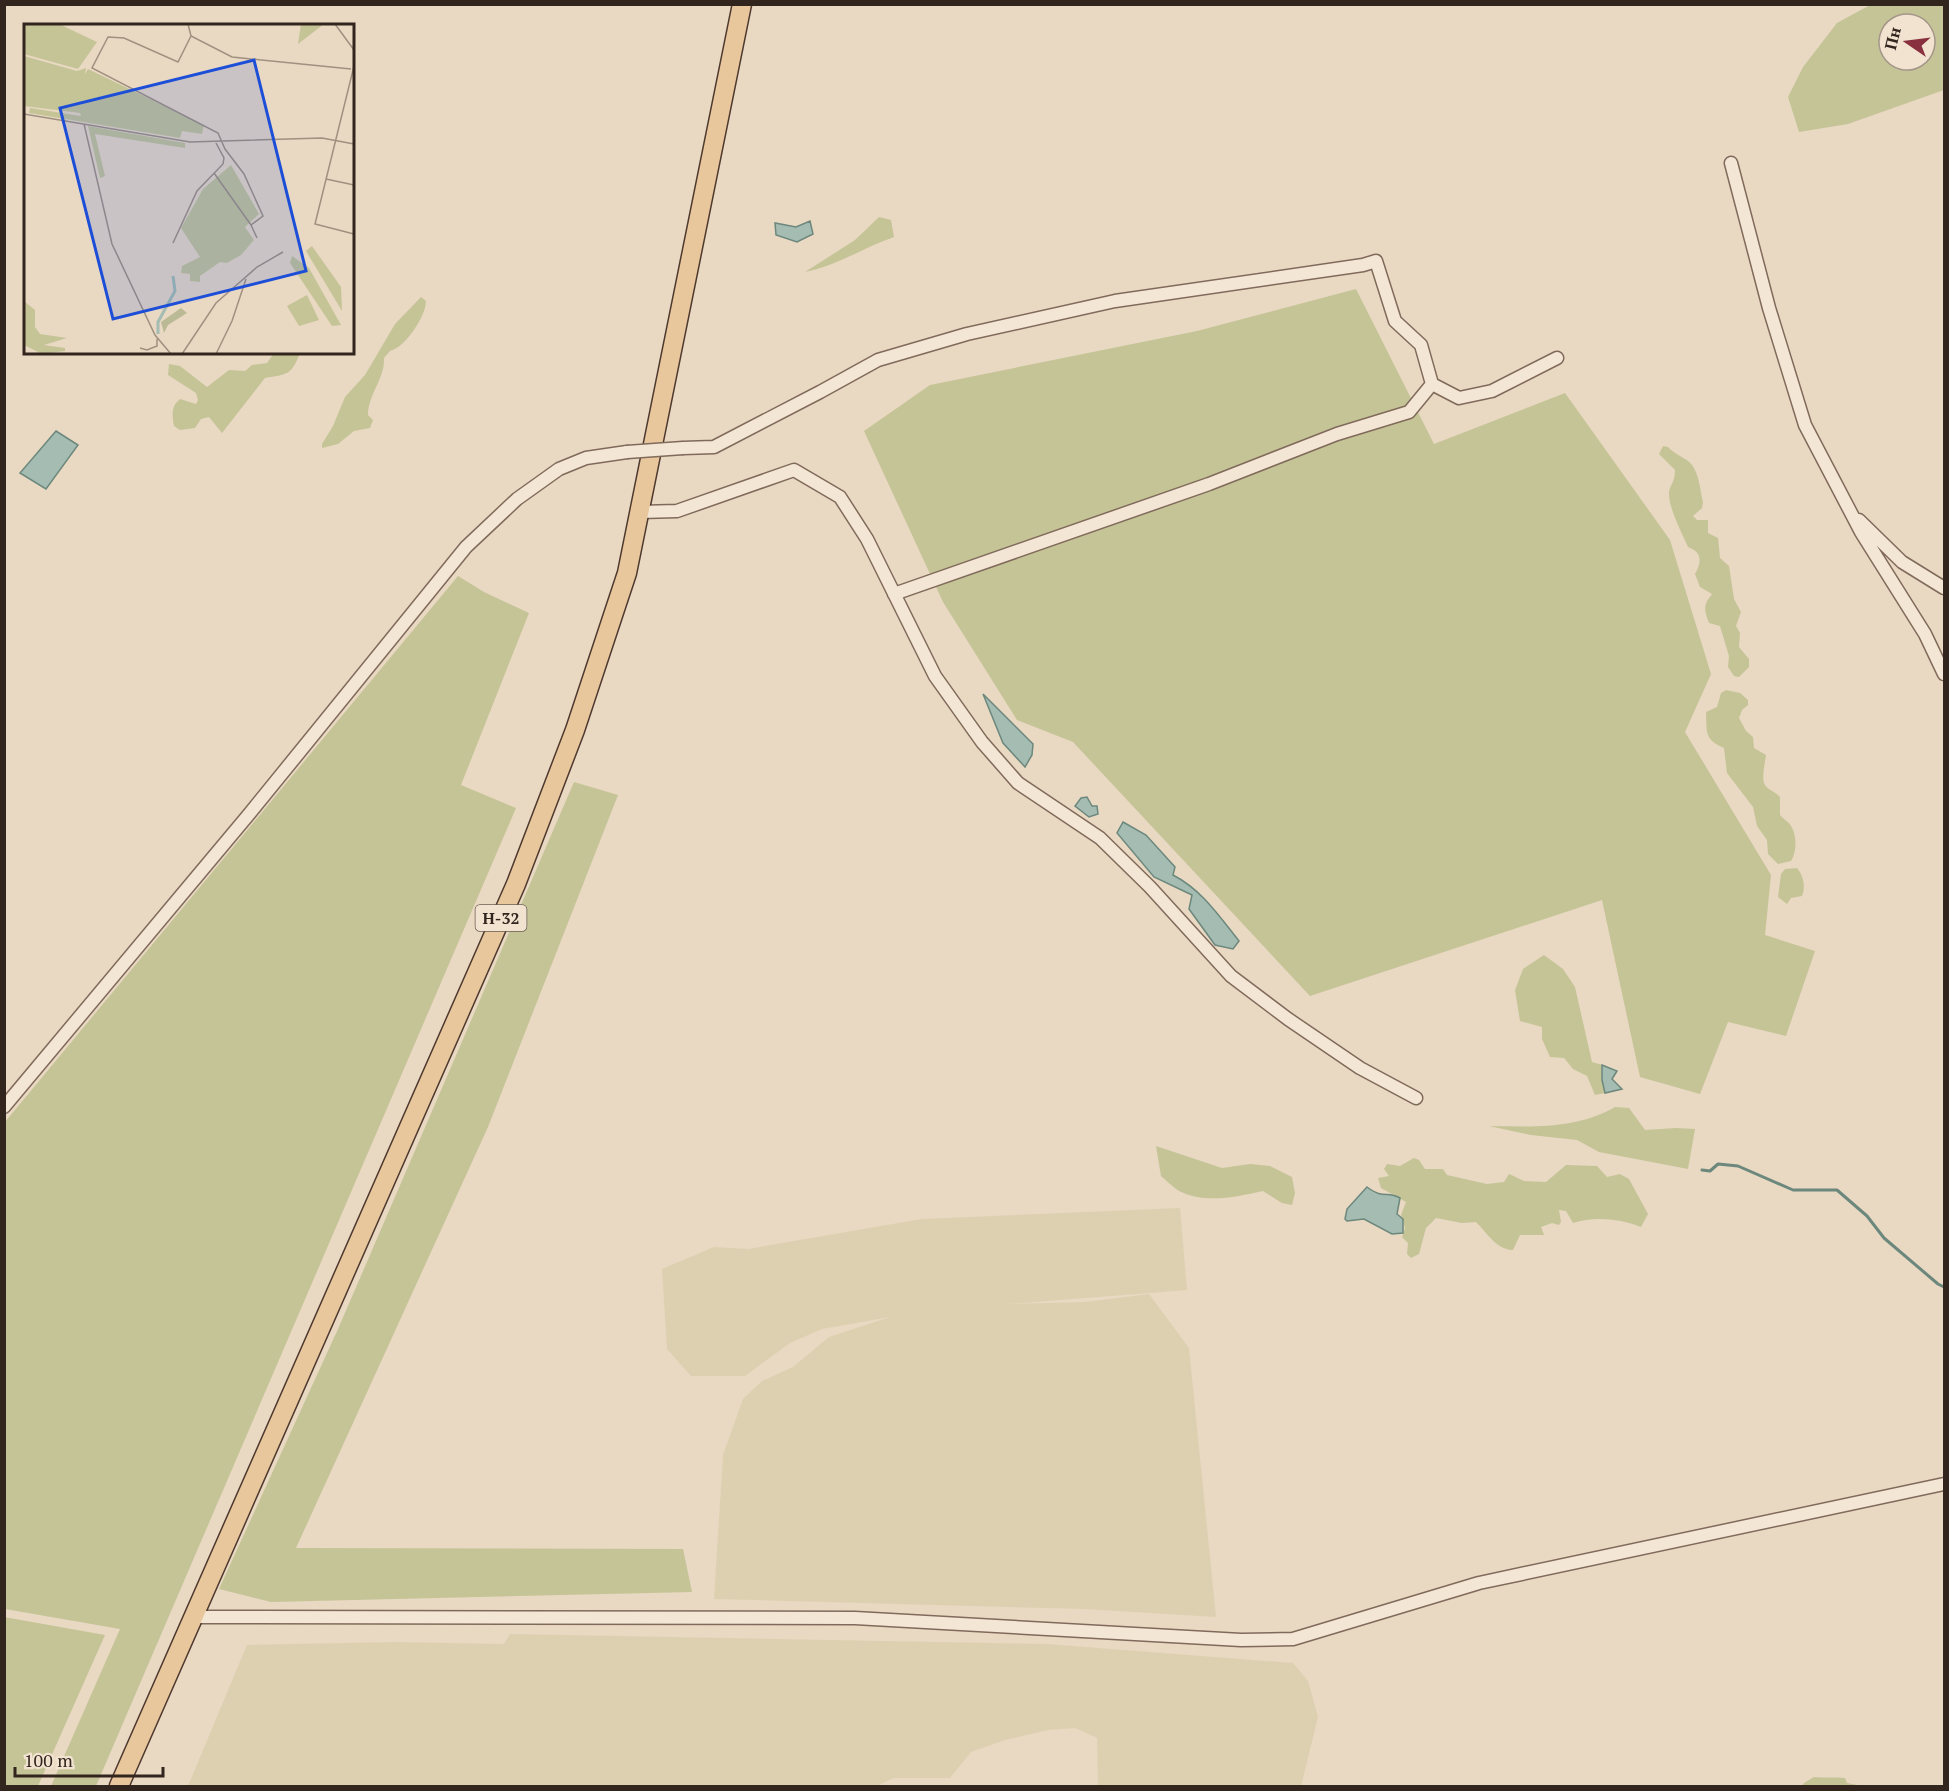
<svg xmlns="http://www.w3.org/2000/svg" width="1949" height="1791" font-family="'PT Serif',serif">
	<rect width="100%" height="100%" fill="#e9d8c2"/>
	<path fill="#ddd0b0" d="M1180 1208 1187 1290 1009 1304 1085 1302 1149 1294 1189 1348 1216 1617 1085 1609 714 1599 723 1455 743 1399 762 1381 793 1367 829 1337 890 1317 822 1329 790 1343 745 1376H691L667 1349 662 1269 714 1247 748 1249 922 1219Z
		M510 1634 1047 1644 1293 1663 1308 1681 1318 1717 1301 1786H1098L1097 1738 1075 1728 1048 1730 1005 1740 971 1752 950 1778H894L876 1786H188L247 1645 396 1642 504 1644Z"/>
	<path fill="#c5c497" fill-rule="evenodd" d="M1870 5H1944V90L1848 124 1799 132 1788 97 1803 67 1837 23ZM1889 24H1925V60H1889Z
		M879 217 891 220 894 237C864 247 837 266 805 272L855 240Z
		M1356 289 1434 444 1565 393 1670 540 1711 674 1685 732 1771 875 1765 935 1815 951 1786 1036 1728 1022 1700 1094 1640 1077 1602 900 1310 996 1073 742 1017 720 943 602 864 431 930 385 1197 331Z
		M421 297 426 301C426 316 405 348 390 351L384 358C385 379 368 394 368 415L373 420 370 428 354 431 338 444 322 448V444L333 426 345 397 365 375 395 324Z
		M274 353H300C291 376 287 374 265 378L222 433 209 417 201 419 195 428 180 430 174 426C172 415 171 406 180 399L196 404 198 400 196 393 168 375 169 364 180 366 207 387 229 370 245 371 252 365 267 363Z
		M1663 446 1668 447C1675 454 1681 456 1688 461 1699 469 1700 490 1703 502L1702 508 1693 516 1697 520H1708V533L1718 538 1720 558 1729 566 1734 599 1741 612 1736 626 1740 633 1739 647 1749 659V667L1739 677 1734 676 1728 667 1729 656 1720 626 1709 623C1704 610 1703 605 1712 594L1700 587 1695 574C1702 562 1702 552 1688 547 1682 533 1668 507 1669 492 1670 485 1675 482 1675 470L1659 454Z
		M458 576 484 592 529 613 461 785 516 808 96 1786H51L120 1629 5 1609V1122Z
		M1726 690 1740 693 1748 700V705L1742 710 1739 718 1746 731 1753 737 1754 748 1766 755C1765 763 1761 779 1765 785 1768 790 1776 792 1780 797V815C1783 819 1789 822 1791 826 1797 835 1797 852 1791 861L1778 864 1768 854 1767 840 1757 826 1753 807 1727 773 1724 748C1704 739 1707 733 1706 712L1717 707 1721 693Z
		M574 782 618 795 488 1127 296 1548 683 1549 692 1592 271 1602 219 1589 338 1329Z
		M1797 868C1803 875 1806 886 1802 896L1791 898 1787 904 1778 897 1781 874 1785 869Z
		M1544 955 1563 969 1575 987 1592 1062 1602 1065V1080L1605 1093 1595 1095 1587 1076 1573 1069 1564 1058 1550 1057 1542 1039V1027L1520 1021 1515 990 1523 969Z
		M1615 1107 1629 1108 1645 1130 1676 1128 1695 1129 1688 1169 1599 1152 1577 1140 1531 1135 1489 1126C1533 1127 1577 1129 1615 1107Z
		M1156 1146 1222 1168 1250 1164 1270 1166 1292 1177 1295 1193 1292 1205 1282 1203 1263 1191C1236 1197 1205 1204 1179 1191 1173 1187 1167 1181 1161 1176Z
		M1414 1158 1419 1160 1425 1169H1443L1447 1175 1487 1184 1504 1182 1509 1174 1524 1181 1546 1182 1566 1165 1597 1166 1607 1177 1620 1174 1629 1179 1648 1214 1641 1227C1620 1219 1595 1216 1573 1223L1566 1211 1559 1210 1561 1222 1559 1225 1552 1223 1541 1227 1544 1235H1520L1513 1250C1497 1250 1487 1233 1476 1222L1462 1223 1436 1218 1426 1228 1419 1254 1411 1258 1407 1254 1408 1243 1402 1237 1405 1228 1401 1215 1406 1202 1381 1188 1378 1178 1389 1176 1384 1169 1387 1164 1400 1166Z
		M4 1617 105 1635 38 1786H5Z
		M1814 1777C1824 1778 1835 1777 1845 1778L1847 1783 1862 1786H1802L1804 1783Z"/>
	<path fill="#a4bcb1" stroke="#6c887d" stroke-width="1.5" d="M810 221 813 234 797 242 776 235 775 223 796 227Z
		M56 431 78 445 46 489 20 473Z
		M983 694 1033 744 1032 755 1025 767 1003 743Z
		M1087 797 1092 806H1097L1098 814 1089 817 1075 806 1081 798Z
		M1123 822 1146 835 1175 867 1173 875C1202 890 1219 916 1239 941L1233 949 1215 945 1189 909 1192 895 1154 877 1117 833Z
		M1602 1065 1617 1071 1612 1079 1622 1089 1605 1093 1602 1080Z
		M1367 1187C1384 1200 1387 1190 1400 1198L1397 1214 1403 1219V1233L1392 1234 1364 1219 1347 1221 1345 1219 1347 1209Z"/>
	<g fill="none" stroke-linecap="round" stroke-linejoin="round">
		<path stroke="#6c887d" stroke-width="3" d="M1702 1170 1710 1171 1718 1164 1738 1166 1793 1190H1837L1867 1216 1884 1238 1938 1284 1944 1287"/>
		<defs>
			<path id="street" d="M1731 163 1769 308 1805 425 1861 532 1925 634 1944 674
				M683 448 714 447 820 392 878 360 967 334 1115 301 1363 265 1376 261 1395 321 1421 345 1432 384 1459 398 1492 391 1557 358
				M640 512 677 511 794 470 840 497 867 539 935 676 982 742 1018 783 1100 838 1150 887 1231 976 1288 1019 1360 1068 1416 1098
				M1859 520 1902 562 1944 588
				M894 594 1209 484 1337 434 1409 412 1432 384
				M4 1107 250 813 466 547 517 499 559 469 586 458 627 452
				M194 1617 855 1618 1241 1640 1293 1639 1479 1583 1944 1484"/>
			<path id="primary" d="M119 1786 516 884 575 730 627 573 742 4"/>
		</defs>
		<use href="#street" stroke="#806a5b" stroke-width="15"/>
		<use href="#primary" stroke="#4e392f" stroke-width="21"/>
		<use href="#street" stroke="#f4e6d4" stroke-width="12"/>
		<use href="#primary" stroke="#e9c79d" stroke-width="18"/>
		<defs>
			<path id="street-bridge" d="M627 452 683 448"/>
		</defs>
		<use href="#street-bridge" stroke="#806a5b" stroke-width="15" stroke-linecap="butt"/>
		<use href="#street-bridge" stroke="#f4e6d4" stroke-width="12"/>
	</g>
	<g text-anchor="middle" stroke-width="6" stroke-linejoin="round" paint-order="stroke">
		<rect fill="#f1e3d0" stroke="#6b5e53" stroke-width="1.5" x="475.5" y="905" width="51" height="26" rx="4.5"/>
		<g font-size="16" font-weight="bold" fill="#32251e">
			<text x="501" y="924">Н-32</text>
		</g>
	</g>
	<g transform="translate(24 24)">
		<rect width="330" height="330" fill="#e9d8c2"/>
		<path d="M0 0H35L73 18 54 45 0 30ZM277 0H300L274 20ZM0 32 53 47 62 44 61 50 64 45 180 101 178 110 158 107 156 114 5 89 6 84 57 92 56 89 0 82ZM64 102 161 119V124L71 110 81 152 76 154ZM207 141 235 190 221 203 230 216 217 231 203 239 196 238 176 252V258L166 257V250L157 249 158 242 176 233 157 204 179 165ZM288 222 317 263 318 287 282 227ZM268 232 285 244 317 301 308 302 266 239ZM283 271 295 296 275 302 263 282ZM0 277 11 286V303L16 310 43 314 20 321 41 324V327L18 330 0 321Z" fill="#c5c497"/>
		<path d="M157 284 163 289 144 301 140 309 137 298Z" fill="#bbba96"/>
		<path fill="none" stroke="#a4bcb1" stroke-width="3" d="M134 310V298L151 267 149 252"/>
		<path fill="none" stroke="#a09080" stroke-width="1.5" d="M164 0 167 12 208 33 327 45M311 0 330 26M167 12 154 38 100 14 84 13 68 44 194 109 201 125 220 150 239 192 227 201 233 214M330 42 291 200 330 210M0 90 166 118 298 114 330 120M60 100 88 220 131 311 147 330M190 149 227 201M302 155 330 161M149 219 173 167 199 140 200 134 192 119M116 324 123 326 133 322V315M158 330 192 279 233 243 259 228M192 330 208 297 222 255"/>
		<path fill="#1d4ed8" fill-opacity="0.15" stroke="#1d4ed8" stroke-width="3" d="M230 36 282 247 89 295 36 84Z"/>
		<rect width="330" height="330" fill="none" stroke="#32251e" stroke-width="3"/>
	</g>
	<rect width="1949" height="1791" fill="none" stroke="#32251e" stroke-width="12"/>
	<g transform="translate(1907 42) rotate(284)"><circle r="28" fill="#f1e3d0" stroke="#a59789" stroke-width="1.5"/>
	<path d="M0-4.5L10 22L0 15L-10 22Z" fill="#89313e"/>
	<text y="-9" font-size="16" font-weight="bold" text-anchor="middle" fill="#32251e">Пн</text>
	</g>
	<path d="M15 1767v9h148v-9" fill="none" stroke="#32251e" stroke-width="3"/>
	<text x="24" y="1767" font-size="18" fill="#32251e" stroke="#f1e3d0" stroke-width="4.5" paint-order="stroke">100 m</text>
</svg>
